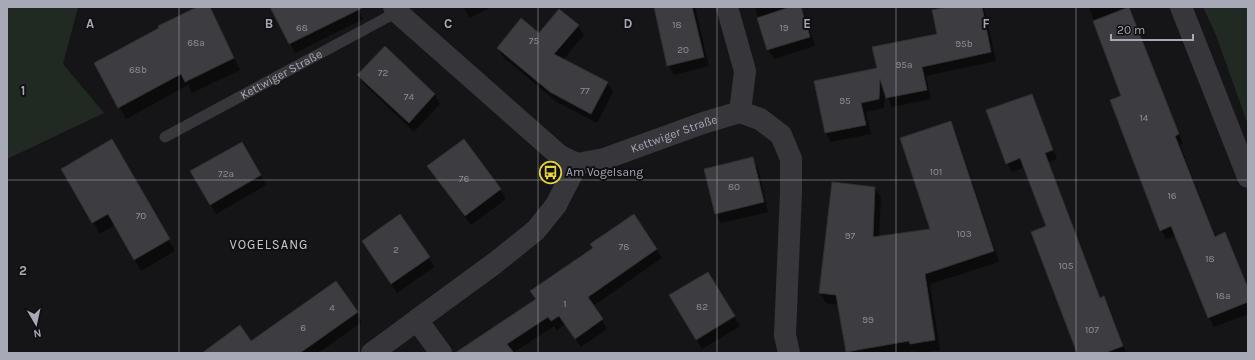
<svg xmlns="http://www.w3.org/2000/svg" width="1255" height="360" font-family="Karla,sans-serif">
	<rect width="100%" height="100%" fill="#151517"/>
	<path fill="#212923" d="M7 7H78L63 64 104 113 7 159Z
		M1203 7H1248V125L1216 35Z"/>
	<path fill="#0007" d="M200 7H209L240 70 192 93 188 85 126 119 95 64Z
		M271 7H357L363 19 295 53Z
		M463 7H491L470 18Z
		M655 7H695L709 66 674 75 668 65Z
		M755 7H800L805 14 815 46 774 59 768 50Z
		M953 7H983L985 11 996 61 926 76 931 99 892 107 885 91 884 108 866 112 871 134 831 142 826 133 815 82 878 69 938 34Z
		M1089 7H1130L1183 144 1180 145 1216 237 1225 234 1230 243 1248 287V314L1214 327 1209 318 1176 236 1166 239 1161 230 1122 96Z
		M578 26 584 35 563 60 607 82 613 92 597 123 557 102 503 57 498 48Z
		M385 48 435 95 440 104 414 132 364 84 359 75Z
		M1031 96 1036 104 1057 159 1049 162 1101 299 1104 298 1109 306 1126 353H1078L1047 227 1025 167 1012 172 1007 163Z
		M950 122 956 133 999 262 930 284 940 350 919 353H916L915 351 901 353H847L839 305 826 303 820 293 833 183 875 188 881 198 879 237 932 230Z
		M111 140 175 251 141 271 115 225 100 234 62 169Z
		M464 140 500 190 506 199 471 225 434 175 429 166Z
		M242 143 266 185 216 214 192 172Z
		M752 159 758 168 768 212 721 223 716 214 705 170Z
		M363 241 429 257 434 267 397 293Z
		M656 249 662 258 593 306 607 329 581 347 565 324 557 330 554 326 513 353H467Z
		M708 273 740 326 702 349 670 296Z
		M357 312 362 322 318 353H206L251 342Z"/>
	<path fill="#3d3d41" stroke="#302f32" d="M197 7H210L234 58 185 82 181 74 118 108 94 63 159 28 158 26Z
		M270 7H364L289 44Z
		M654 7H692L704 57 667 66Z
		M790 7H801L810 37 767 50 757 18Z
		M948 7H982L991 52 922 67 927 90 886 98 880 79 879 99 861 103 866 125 825 133 814 81 877 68 872 47 937 34 932 10Z
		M1129 7 1179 134 1175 136 1215 237 1225 232 1248 288V302L1208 318 1171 226 1160 231 1110 100 1121 96 1093 21Z
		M559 9 579 25 554 54 608 82 591 114 550 92 497 48 521 18 539 33Z
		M385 46 435 94 409 123 357 75Z
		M1032 94 1053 150 1045 153 1100 298 1104 296 1123 346 1105 353H1077L1031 232 1046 226 1020 158 1006 164 986 110Z
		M951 121 994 251 925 274 935 340 910 344 909 341 846 352 836 295 819 293 832 182 875 187 873 237 930 229 900 138Z
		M112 139 170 239 134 260 108 214 92 223 61 169Z
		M464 139 501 189 465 216 427 166Z
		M242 142 261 175 210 205 190 171Z
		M753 157 764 202 715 214 704 169Z
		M400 214 430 257 391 284 362 241Z
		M634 214 657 249 588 297 603 319 575 339 559 316 551 321 548 317 507 344 514 353H455L536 299 530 291 593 248 590 244Z
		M708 272 735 316 696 340 669 295Z
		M336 281 358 312 300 353H202L240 325 251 341Z"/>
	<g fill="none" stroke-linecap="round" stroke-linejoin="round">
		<path stroke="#36363b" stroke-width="11" id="s1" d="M165 137 397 12"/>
		<g stroke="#36363b" stroke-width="22">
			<path id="s2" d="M394 7 397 12 560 156 577 164 604 159 703 123 740 112 760 119 781 135 791 159V192L785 335 789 353"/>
			<path d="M727 7 745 71 740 112"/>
			<path d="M1181 7 1248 177"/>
			<path d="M417 320 495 263 536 230 556 205 577 164"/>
			<path d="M372 353 417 320 441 353"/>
		</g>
	</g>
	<path fill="none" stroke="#a7a9b6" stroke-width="1" stroke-opacity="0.55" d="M179 7V353M359 7V353M538 7V353M717 7V353M896 7V353M1076 7V353M7 180H1248"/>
	<defs>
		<symbol id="bus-ring" viewBox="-11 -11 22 22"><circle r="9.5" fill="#101012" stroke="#e7d43c" stroke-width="1.5"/><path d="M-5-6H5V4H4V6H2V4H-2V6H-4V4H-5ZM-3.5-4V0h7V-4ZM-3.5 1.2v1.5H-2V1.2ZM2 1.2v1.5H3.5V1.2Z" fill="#e7d43c"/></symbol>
	</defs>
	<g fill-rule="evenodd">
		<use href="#bus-ring" x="538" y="160" width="25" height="25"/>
	</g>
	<g text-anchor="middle" stroke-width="4" stroke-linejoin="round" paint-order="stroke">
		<g font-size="10" fill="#8c8e99">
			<text x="677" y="28">18</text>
			<text x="302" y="31">68</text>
			<text x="784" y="31">19</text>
			<text x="534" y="44">75</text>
			<text x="196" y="46">68a</text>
			<text x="964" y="47">95b</text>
			<text x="683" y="53">20</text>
			<text x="904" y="68">95a</text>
			<text x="138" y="73">68b</text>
			<text x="383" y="76">72</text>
			<text x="585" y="94">77</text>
			<text x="409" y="100">74</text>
			<text x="845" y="104">95</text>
			<text x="1144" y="121">14</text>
			<text x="936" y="175">101</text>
			<text x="226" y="177">72a</text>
			<text x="464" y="182">76</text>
			<text x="734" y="190">80</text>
			<text x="1172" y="199">16</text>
			<text x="141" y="219">70</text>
			<text x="964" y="237">103</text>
			<text x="850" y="239">97</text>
			<text x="624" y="250">78</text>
			<text x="396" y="253">2</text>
			<text x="1210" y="262">18</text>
			<text x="1066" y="269">105</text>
			<text x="1223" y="299">18a</text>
			<text x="565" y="307">1</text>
			<text x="702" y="310">82</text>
			<text x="332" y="311">4</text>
			<text x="868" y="323">99</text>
			<text x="303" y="331">6</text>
			<text x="1092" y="333">107</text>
		</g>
		<g font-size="12" fill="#a7a9b6" stroke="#101012">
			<text dy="4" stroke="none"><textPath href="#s1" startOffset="132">Kettwiger Straße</textPath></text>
			<text dy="4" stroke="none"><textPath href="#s2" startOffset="344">Kettwiger Straße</textPath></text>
		</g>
		<g font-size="12" fill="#a7a9b6" stroke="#101012" text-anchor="start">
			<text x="566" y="176">Am Vogelsang</text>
		</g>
		<g font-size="13" letter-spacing="1" fill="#c8c9d2" stroke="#101012">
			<text x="269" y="249">VOGELSANG</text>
		</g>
	</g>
	<g font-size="13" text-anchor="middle" font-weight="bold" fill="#a7a9b6" stroke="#101012" stroke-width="4" stroke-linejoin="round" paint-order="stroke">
		<text x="90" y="28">A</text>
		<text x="269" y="28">B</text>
		<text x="448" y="28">C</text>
		<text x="628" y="28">D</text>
		<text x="807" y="28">E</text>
		<text x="986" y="28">F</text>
		<text x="23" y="95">1</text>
		<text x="23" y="275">2</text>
	</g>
	<rect width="1255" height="360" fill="none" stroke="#a7a9b6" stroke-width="16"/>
	<g transform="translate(36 324) rotate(171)" stroke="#101012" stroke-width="3" paint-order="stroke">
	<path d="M0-3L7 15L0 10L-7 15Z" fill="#a7a9b6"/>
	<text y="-6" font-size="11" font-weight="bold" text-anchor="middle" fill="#a7a9b6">N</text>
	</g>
	<path d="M1111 34v6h82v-6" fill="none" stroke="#a7a9b6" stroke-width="2"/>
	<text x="1117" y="34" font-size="12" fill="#a7a9b6" stroke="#101012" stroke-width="3" paint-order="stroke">20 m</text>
</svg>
